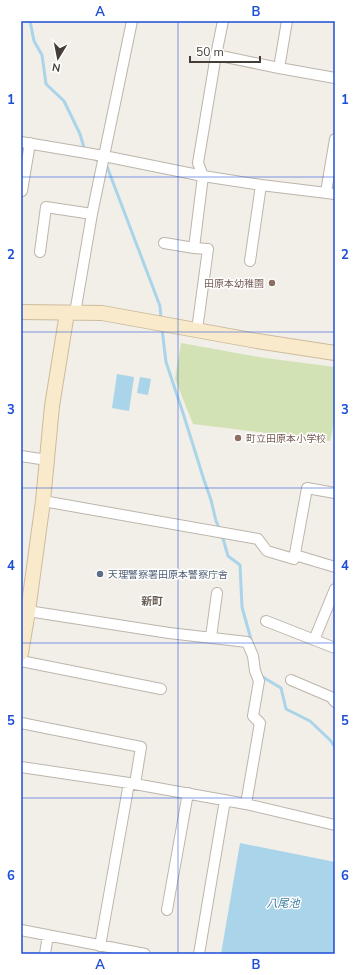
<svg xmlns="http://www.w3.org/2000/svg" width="356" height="975" font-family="'Nunito Sans','Noto Sans JP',sans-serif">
	<rect width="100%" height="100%" fill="#f2eee8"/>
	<path fill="#d2e2b5" d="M181 343 265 358 335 367V419L330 441 193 424 175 379Z"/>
	<path fill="#aad4e9" d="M117 374 134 377 129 411 112 408Z
		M140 377 151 379 148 395 137 393Z
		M240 843 335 862V954H221Z"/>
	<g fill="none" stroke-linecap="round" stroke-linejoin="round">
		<path stroke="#aad4e9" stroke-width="3" d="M30 21 34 41 42 55 46 84 64 101 80 134 85 151
			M92 158 106 164 160 306 161 319
			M162 329 166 362 183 413 204 480 211 500 216 521 220 530
			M222 535 228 556 240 565 242 607 252 643
			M260 674 261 676 281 688 286 709 310 721 330 740 335 747"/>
		<defs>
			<path id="street" d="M216 55 279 68 287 21
				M279 68 335 78
				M21 142 104 156 203 176 261 185 335 194
				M22 191 30 143
				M326 192 335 139
				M164 243 194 248
				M40 252 46 207 92 214
				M250 261 261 185
				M75 313 92 214 132 21
				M197 330 208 249 194 248 203 176 198 163 216 55 223 21
				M21 456 47 460
				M43 501 258 539 267 551 294 559 307 488 335 493
				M295 555 335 567
				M28 611 169 633 247 642 253 656 255 671 259 681 253 716 260 723 246 804
				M266 621 335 648
				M211 637 217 593
				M314 640 335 589
				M21 661 161 689
				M291 680 331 697 335 702
				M21 723 141 747 135 784
				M21 767 129 783 246 804 335 825
				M167 910 188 793
				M21 930 145 954
				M100 946 129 783
				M45 954 48 935
				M199 954 225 800"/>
			<path id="secondary" d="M21 312 102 313 257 341 335 353
				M21 653 28 611 43 501 52 406 67 313"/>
		</defs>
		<use href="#street" stroke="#bdb5ab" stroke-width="12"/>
		<use href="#secondary" stroke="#cdbc9c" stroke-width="16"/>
		<use href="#street" stroke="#fff" stroke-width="10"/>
		<use href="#secondary" stroke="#f9eacb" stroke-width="14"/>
	</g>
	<path fill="none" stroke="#1d4ed8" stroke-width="1" stroke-opacity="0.55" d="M178 21V954M21 177H335M21 332H335M21 488H335M21 643H335M21 798H335"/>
	<g fill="#8d6e63" stroke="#fff" stroke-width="1.5">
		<circle cx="272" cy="283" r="4"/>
		<circle cx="238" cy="438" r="4"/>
	</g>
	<circle fill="#5c6f8a" stroke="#fff" stroke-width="1.5" cx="100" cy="574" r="4"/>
	<g text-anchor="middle" stroke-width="3" stroke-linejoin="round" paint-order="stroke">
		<g font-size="10" fill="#785e54" stroke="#fff" text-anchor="end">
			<text x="264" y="287">田原本幼稚園</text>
			<text x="246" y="442" text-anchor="start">町立田原本小学校</text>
		</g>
		<g font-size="10" fill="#4e5e75" stroke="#fff" text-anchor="start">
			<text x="108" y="578">天理警察署田原本警察庁舎</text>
		</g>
		<g font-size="11" font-weight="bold" fill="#665b50" stroke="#fff">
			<text x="152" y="605">新町</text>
		</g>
		<g font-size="11" font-style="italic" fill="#397c9f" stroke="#fff">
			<text x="283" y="907">八尾池</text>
		</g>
	</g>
	<rect width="356" height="975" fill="none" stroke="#ffffff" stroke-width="44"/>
	<g transform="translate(58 58) rotate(190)" stroke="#ffffff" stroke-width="3" paint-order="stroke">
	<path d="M0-3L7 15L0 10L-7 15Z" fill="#453e37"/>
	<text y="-6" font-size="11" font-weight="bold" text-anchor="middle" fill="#453e37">N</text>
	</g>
	<path d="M190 56v6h70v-6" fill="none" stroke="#453e37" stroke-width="2"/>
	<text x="196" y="56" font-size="12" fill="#453e37" stroke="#ffffff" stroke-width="3" paint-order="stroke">50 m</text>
	<rect x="22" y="22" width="312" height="931" fill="none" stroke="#1d4ed8" stroke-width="1.5"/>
	<g font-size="13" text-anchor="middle" font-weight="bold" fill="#1d4ed8">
		<text x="100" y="16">A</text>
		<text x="256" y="16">B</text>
		<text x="11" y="104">1</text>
		<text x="345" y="104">1</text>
		<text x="11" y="259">2</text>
		<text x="345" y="259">2</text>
		<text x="11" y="414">3</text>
		<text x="345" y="414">3</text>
		<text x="11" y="570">4</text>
		<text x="345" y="570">4</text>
		<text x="11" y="725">5</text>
		<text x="345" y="725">5</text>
		<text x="11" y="880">6</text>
		<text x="345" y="880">6</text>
		<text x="100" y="969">A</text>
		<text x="256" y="969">B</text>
	</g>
</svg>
